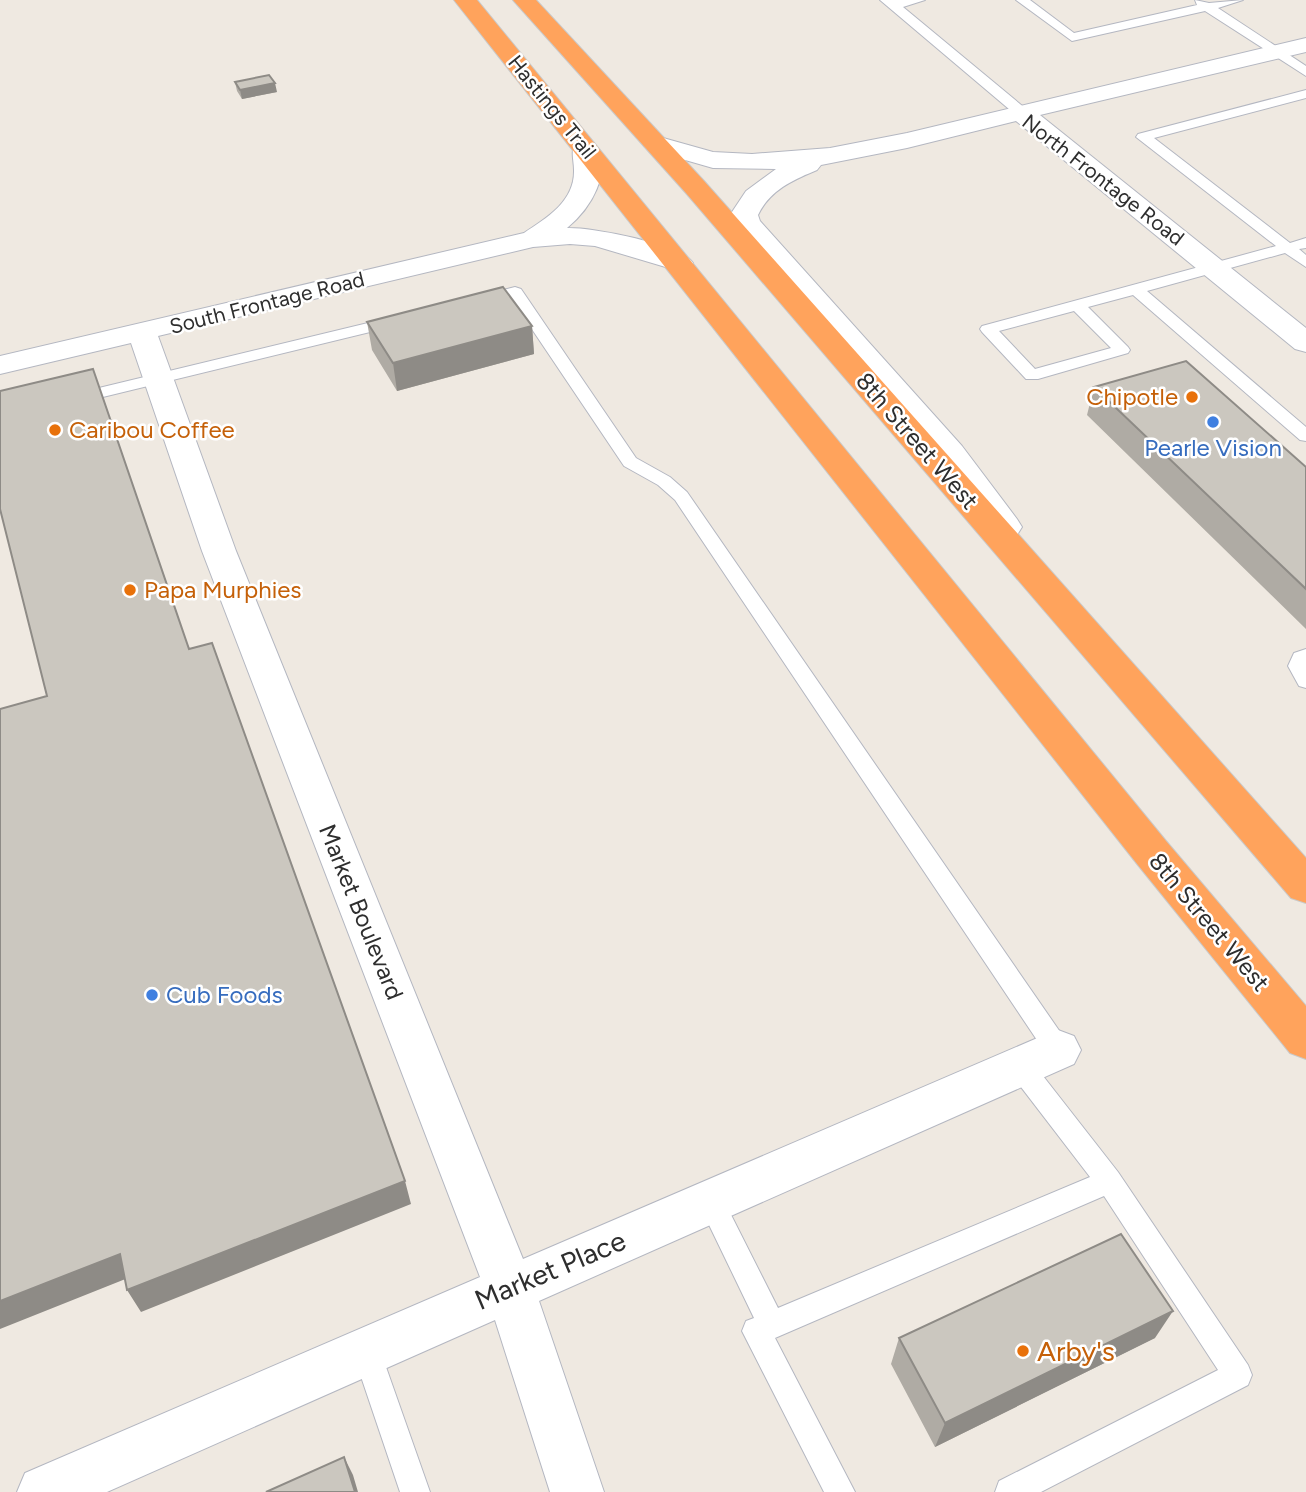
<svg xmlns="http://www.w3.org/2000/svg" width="1306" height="1492" font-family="Figtree,sans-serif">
	<rect width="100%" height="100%" fill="#efe9e1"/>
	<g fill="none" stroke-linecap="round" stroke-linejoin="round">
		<defs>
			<path id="lane" d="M880 0H925L903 7 1026 109V115H1016Z
				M1016 0H1030L1074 33 1197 5 1195 0 1209 3 1243 0 1218 8 1306 66V76L1205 11 1072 41Z
				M1306 90V98L1154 138 1290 243 1306 238V248L1299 249 1306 255V267L1285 253 1147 291 1306 427V441L1300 440 1133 295 1088 307 1128 347 1130 350 1128 353 1038 379H1026L982 332 980 329 982 326 1276 246 1136 137 1138 134ZM1074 311 1111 348 1035 369 999 331Z
				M515 287 521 289 636 458 670 477 687 492 1067 1042 1070 1050 1067 1058 1058 1061 1049 1058 675 500 658 485 624 466 511 298 482 305 474 300 476 297Z
				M397 316 405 321 403 324 74 404 66 399 74 394Z
				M1306 649V688L1299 686 1288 666 1294 653Z
				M1020 1055 1029 1058 1118 1172 1248 1365 1252 1375 1248 1385 1041 1492H995L999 1481 1218 1370 1104 1196 775 1338 855 1492H824L742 1331 746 1321 754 1318 697 1200 701 1191 710 1188 719 1191 778 1308 1090 1177 1011 1074 1008 1066 1011 1058Z
				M366 1336 376 1340 380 1350 430 1492H400L352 1350 356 1340Z"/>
			<path id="street" d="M1306 38V52L1040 115 1306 328V352L1295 349 1016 121 907 148 821 165 817 170C793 180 770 190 758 215L760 221 962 446 1017 519 1022 527 1017 535 1005 538 993 535 940 460 733 223 730 215 746 191 776 169 713 168 647 149 643 144 647 139 656 136 713 152 752 154 830 148 907 133Z
				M585 140 594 143C614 172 590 209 567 228 592 227 680 244 693 263L689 269 679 271 595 246 570 244 533 247 158 336 236 551 523 1259 1042 1036 1058 1030 1074 1036 1081 1050 1074 1064 539 1301 604 1492H550L495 1320 107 1492H17L25 1473 480 1277 202 551 131 343 0 374V356L524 233C547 218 575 201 574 170 574 160 570 151 576 143Z"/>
			<path id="highway" d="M454 0H477L1166 841 1306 1006V1059L1290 1053 1138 865Z
				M513 0H536L704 181 1306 858V903L1291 898 686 193Z"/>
		</defs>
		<use href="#lane" stroke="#b4b7c1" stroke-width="2"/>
		<use href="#street" stroke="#b4b7c1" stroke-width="2"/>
		<use href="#highway" stroke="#c9c9c9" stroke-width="2"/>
		<use href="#lane" fill="#fff" fill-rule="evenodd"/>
		<use href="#street" fill="#fff" fill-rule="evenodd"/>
		<use href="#highway" fill="#ffa35c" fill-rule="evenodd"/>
	</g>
	<path fill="#afaba4" d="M235 82 277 92 242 99 237 91Z
		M367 322 532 326 534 354 397 391 372 350Z
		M1094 387 1306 467V629L1087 415Z
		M899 1338H1155L935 1447 891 1364Z"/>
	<path fill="#8e8b86" d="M275 83 277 92 242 99 240 90Z
		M532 326 534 354 397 391 393 363Z
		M405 1181 411 1204 141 1312 127 1290Z
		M120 1254 133 1276 0 1329V1301Z
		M1173 1311 1155 1338 935 1447 945 1423Z
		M344 1457 353 1475 358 1492H355Z"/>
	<path fill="#cbc7bf" stroke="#8e8b86" stroke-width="2" d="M269 75 275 83 240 90 235 82Z
		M503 287 532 326 393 363 367 322Z
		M1186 361 1306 467V589L1094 387Z
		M93 369 189 649 212 643 405 1181 127 1290 120 1254 0 1301V709L47 696 0 509V391Z
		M1121 1234 1173 1311 945 1423 899 1338Z
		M344 1457 355 1492H266Z"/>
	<g fill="#e8710a" stroke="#fff" stroke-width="2.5">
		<circle cx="1192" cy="397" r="7"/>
		<circle cx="55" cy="430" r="7"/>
		<circle cx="130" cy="590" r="7"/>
		<circle cx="1023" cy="1351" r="7"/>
	</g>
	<g fill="#3f7fe0" stroke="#fff" stroke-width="2.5">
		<circle cx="1213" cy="422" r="7"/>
		<circle cx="152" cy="995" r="7"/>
	</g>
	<g text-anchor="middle" stroke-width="5" stroke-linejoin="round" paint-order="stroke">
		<g font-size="21" fill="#2e2e2e" stroke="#fff">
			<text transform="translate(552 107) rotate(51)" y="7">Hastings Trail</text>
			<text transform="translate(1103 180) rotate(38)" y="7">North Frontage Road</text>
			<text transform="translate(267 303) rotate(-14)" y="7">South Frontage Road</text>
		</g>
		<g font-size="24" fill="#c56008" stroke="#fff" text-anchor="start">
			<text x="1178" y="405" text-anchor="end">Chipotle</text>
			<text x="69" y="438">Caribou Coffee</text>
			<text x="144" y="598">Papa Murphies</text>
		</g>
		<g font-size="24" fill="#2e2e2e" stroke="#fff">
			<text transform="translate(917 441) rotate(49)" y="8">8th Street West</text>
			<text transform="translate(361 912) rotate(68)" y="8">Market Boulevard</text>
			<text transform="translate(1209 922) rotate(50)" y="8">8th Street West</text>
		</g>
		<g font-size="24" fill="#366cbe" stroke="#fff">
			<text x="1213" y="456">Pearle Vision</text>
			<text x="166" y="1003" text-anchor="start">Cub Foods</text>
		</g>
		<g font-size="28" fill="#2e2e2e" stroke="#fff">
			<text transform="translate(550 1270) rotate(-23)" y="10">Market Place</text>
		</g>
		<g font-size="28" fill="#c56008" stroke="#fff" text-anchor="start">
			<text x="1037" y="1361">Arby's</text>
		</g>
	</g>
</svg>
